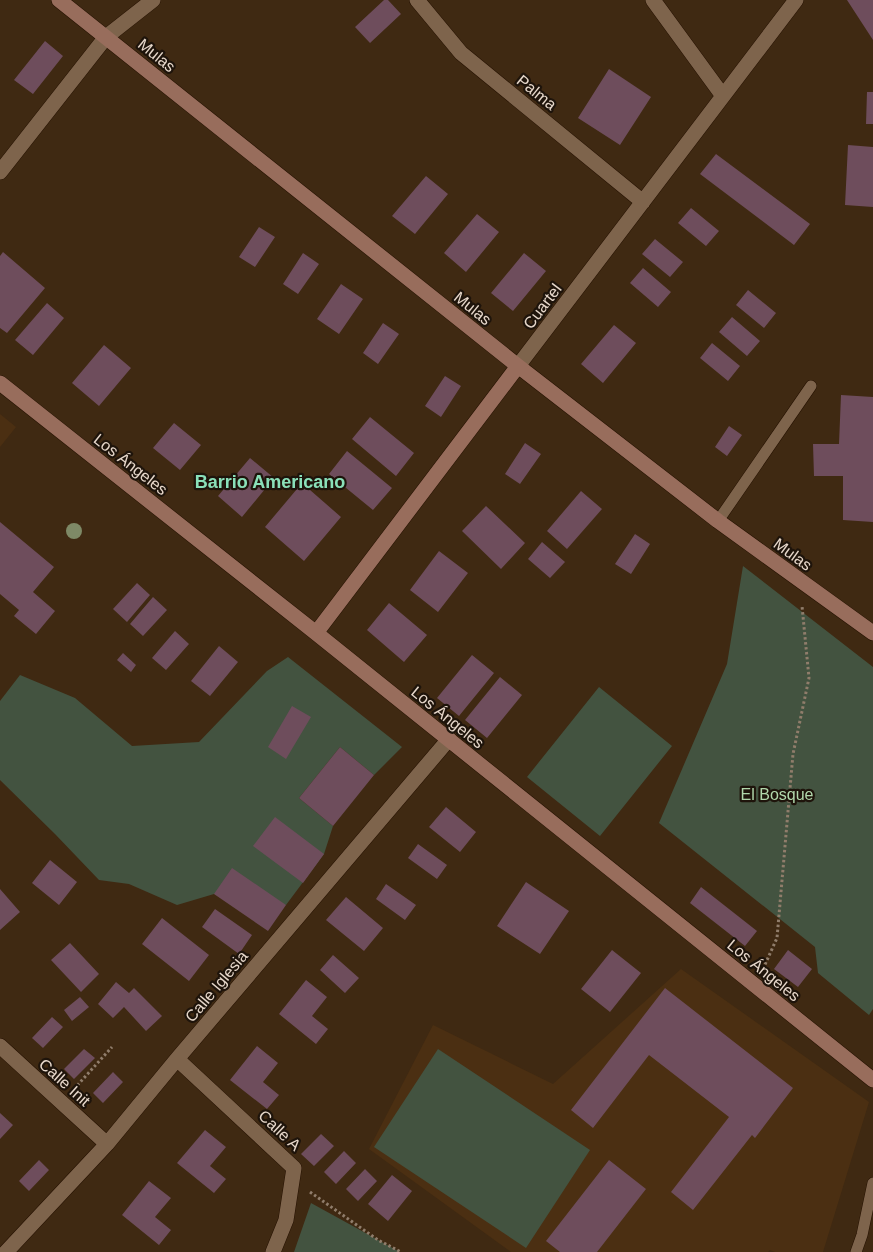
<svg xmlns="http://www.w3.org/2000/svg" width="873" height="1252" font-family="Arial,sans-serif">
	<rect width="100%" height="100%" fill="#3f2912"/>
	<path fill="#4b2f12" d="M0 414 16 427 0 447Z
		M681 969 869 1102 823 1252H775L770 1250 768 1252H511L369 1149 433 1025 553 1084Z"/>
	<path fill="#435340" d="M743 566 873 667V1009L869 1015 818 973 815 947 659 823 727 664Z
		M288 657 402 747 374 775 340 747 299 798 333 826 324 854 286 905 214 894 177 905 129 884 99 880 55 834 0 780V701L20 675 75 698 132 746 199 742 267 671Z
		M599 687 672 746 600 836 527 777Z
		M438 1049 590 1150 526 1248 374 1147Z
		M311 1203 400 1252H294Z"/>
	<path fill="#6e4d5c" d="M384 0H388L401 14 370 43 355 27Z
		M847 0H873V40Z
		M45 41 63 56 33 94 14 80Z
		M609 69 651 97 620 145 578 118Z
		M867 92H873V124H866Z
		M848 145 873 147V207L845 205Z
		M716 154 810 224 794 245 700 174Z
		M426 176 448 194 415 234 392 216Z
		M691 208 719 231 706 246 678 223Z
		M477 214 499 232 466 272 444 253Z
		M259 227 275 237 255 267 239 257Z
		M655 239 683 262 670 277 642 254Z
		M3 252 45 288 7 333 0 328V256Z
		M303 253 319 264 298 294 283 284Z
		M524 253 546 271 513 311 491 293Z
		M643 268 671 292 658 307 630 283Z
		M341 284 363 299 339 334 317 319Z
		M748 290 776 313 764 328 736 305Z
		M47 303 64 318 33 355 15 340Z
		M732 317 760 341 747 356 719 332Z
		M383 323 399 334 378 364 363 353Z
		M614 325 636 343 603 383 581 364Z
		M712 343 740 366 728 381 700 358Z
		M104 345 131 368 99 406 72 383Z
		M445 376 461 386 441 417 425 406Z
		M841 395 873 397V522L843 520V476H814L813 444H839Z
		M370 417 414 453 396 476 352 439Z
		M174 423 201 445 180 470 153 448Z
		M729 426 742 435 727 456 715 447Z
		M525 443 541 454 520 484 505 474Z
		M347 451 392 488 373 510 329 474Z
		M250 458 274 478 242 517 218 496Z
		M302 483 341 517 304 561 265 527Z
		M581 491 602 509 567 549 547 531Z
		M486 506 525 543 501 569 462 531Z
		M0 522 54 567 33 592 55 611 36 634 14 616 19 610 0 594Z
		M635 534 650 544 631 574 615 564Z
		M542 542 565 562 550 578 528 559Z
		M439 551 468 573 438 612 410 590Z
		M137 583 150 595 127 622 113 609Z
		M153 597 167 610 143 636 130 624Z
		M389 603 427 635 404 662 367 630Z
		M175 631 189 644 166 670 152 658Z
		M219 646 238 662 210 696 191 681Z
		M123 653 136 665 131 672 117 660Z
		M472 655 494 673 459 716 437 698Z
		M500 677 522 695 487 738 465 720Z
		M292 706 311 717 286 759 268 747Z
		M340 747 374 775 333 826 299 798Z
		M446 807 476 832 460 852 429 827Z
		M275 817 324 854 303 883 253 846Z
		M418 844 447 865 437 879 408 858Z
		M50 860 77 882 59 905 32 883Z
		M232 868 286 905 268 931 214 894Z
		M526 882 569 911 540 954 497 926Z
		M386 884 416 905 405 920 376 899Z
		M701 887 757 931 745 946 690 903Z
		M0 889 20 912 0 930Z
		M346 897 383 928 364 951 326 920Z
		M215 909 252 935 239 954 202 927Z
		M162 918 209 955 189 981 142 944Z
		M70 943 99 974 81 992 51 960Z
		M612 950 641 973 610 1012 581 989Z
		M788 950 812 969 798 987 774 969Z
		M333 955 359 978 345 993 320 970Z
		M306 980 327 997 312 1016 328 1029 316 1044 279 1014Z
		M116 982 129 993 134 988 162 1016 146 1031 124 1007 113 1018 98 1004Z
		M665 988 793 1088 755 1138 752 1135 693 1210 671 1192 729 1117 649 1055 593 1128 571 1110Z
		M80 997 89 1007 72 1021 64 1010Z
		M52 1017 63 1027 43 1048 32 1038Z
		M257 1046 278 1063 263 1082 279 1095 267 1109 230 1080Z
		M84 1049 95 1058 74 1079 64 1069Z
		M113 1072 123 1082 103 1103 93 1093Z
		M0 1113 13 1125 0 1139Z
		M205 1130 226 1147 210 1166 226 1179 214 1193 177 1163Z
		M321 1134 334 1146 314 1166 301 1154Z
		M344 1151 356 1163 336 1184 324 1172Z
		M39 1160 49 1170 29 1191 19 1181Z
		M609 1160 646 1189 597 1252H560L546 1241Z
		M365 1169 377 1181 358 1201 346 1189Z
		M392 1175 412 1191 388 1221 368 1204Z
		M149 1181 171 1198 155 1217 171 1230 159 1245 122 1215Z"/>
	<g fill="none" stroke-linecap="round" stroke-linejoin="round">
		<defs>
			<path id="lane" d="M718 521 811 386
				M856 1252 862 1235 873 1183"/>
			<path id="street" d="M417 0 461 53 643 202
				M653 0 723 96
				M0 172 106 37 153 0
				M518 366 796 0
				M0 1046 107 1144
				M177 1059 294 1168 286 1220 273 1252
				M6 1252 107 1144 177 1059 449 739"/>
			<path id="secondary" d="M59 0 518 366 718 521 873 633
				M0 383 316 633 873 1080
				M316 633 518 366"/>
		</defs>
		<use href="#lane" stroke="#251100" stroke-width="12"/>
		<use href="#street" stroke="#251100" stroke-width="16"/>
		<use href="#secondary" stroke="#251100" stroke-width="16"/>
		<path stroke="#907d6b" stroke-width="3" stroke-dasharray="2.5 2.5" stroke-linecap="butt" d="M763 969 777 938 793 754 809 678 802 606
			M74 1089 112 1047
			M310 1192 378 1240 401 1252"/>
		<use href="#lane" stroke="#7e644c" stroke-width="11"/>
		<use href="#street" stroke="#7e644c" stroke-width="15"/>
		<use href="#secondary" stroke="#986d5c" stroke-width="15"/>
	</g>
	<circle fill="#7e8966" cx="74" cy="531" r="8"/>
	<g text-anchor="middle" stroke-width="4.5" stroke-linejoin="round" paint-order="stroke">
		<g font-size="16" fill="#e7d8cb" stroke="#1e140b">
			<text transform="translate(157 55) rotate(39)" y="6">Mulas</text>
			<text transform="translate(537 92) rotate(39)" y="6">Palma</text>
			<text transform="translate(542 306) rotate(-53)" y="6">Cuartel</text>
			<text transform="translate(473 308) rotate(39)" y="6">Mulas</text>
			<text transform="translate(131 464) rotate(38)" y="6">Los Ángeles</text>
			<text transform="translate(793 554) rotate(36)" y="6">Mulas</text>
			<text transform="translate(448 717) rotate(39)" y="6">Los Ángeles</text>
			<text transform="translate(764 970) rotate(39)" y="6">Los Ángeles</text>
			<text transform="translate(216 986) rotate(-50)" y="6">Calle Iglesia</text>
			<text transform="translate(65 1082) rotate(42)" y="6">Calle Init</text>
			<text transform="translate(280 1130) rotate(43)" y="6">Calle A</text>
		</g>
		<g font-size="16" fill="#b1d7ab" stroke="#1e140b">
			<text x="777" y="800">El Bosque</text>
		</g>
		<g font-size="18" font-weight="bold" fill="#8ae0b9" stroke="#1e140b">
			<text x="270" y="488">Barrio Americano</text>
		</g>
	</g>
</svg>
